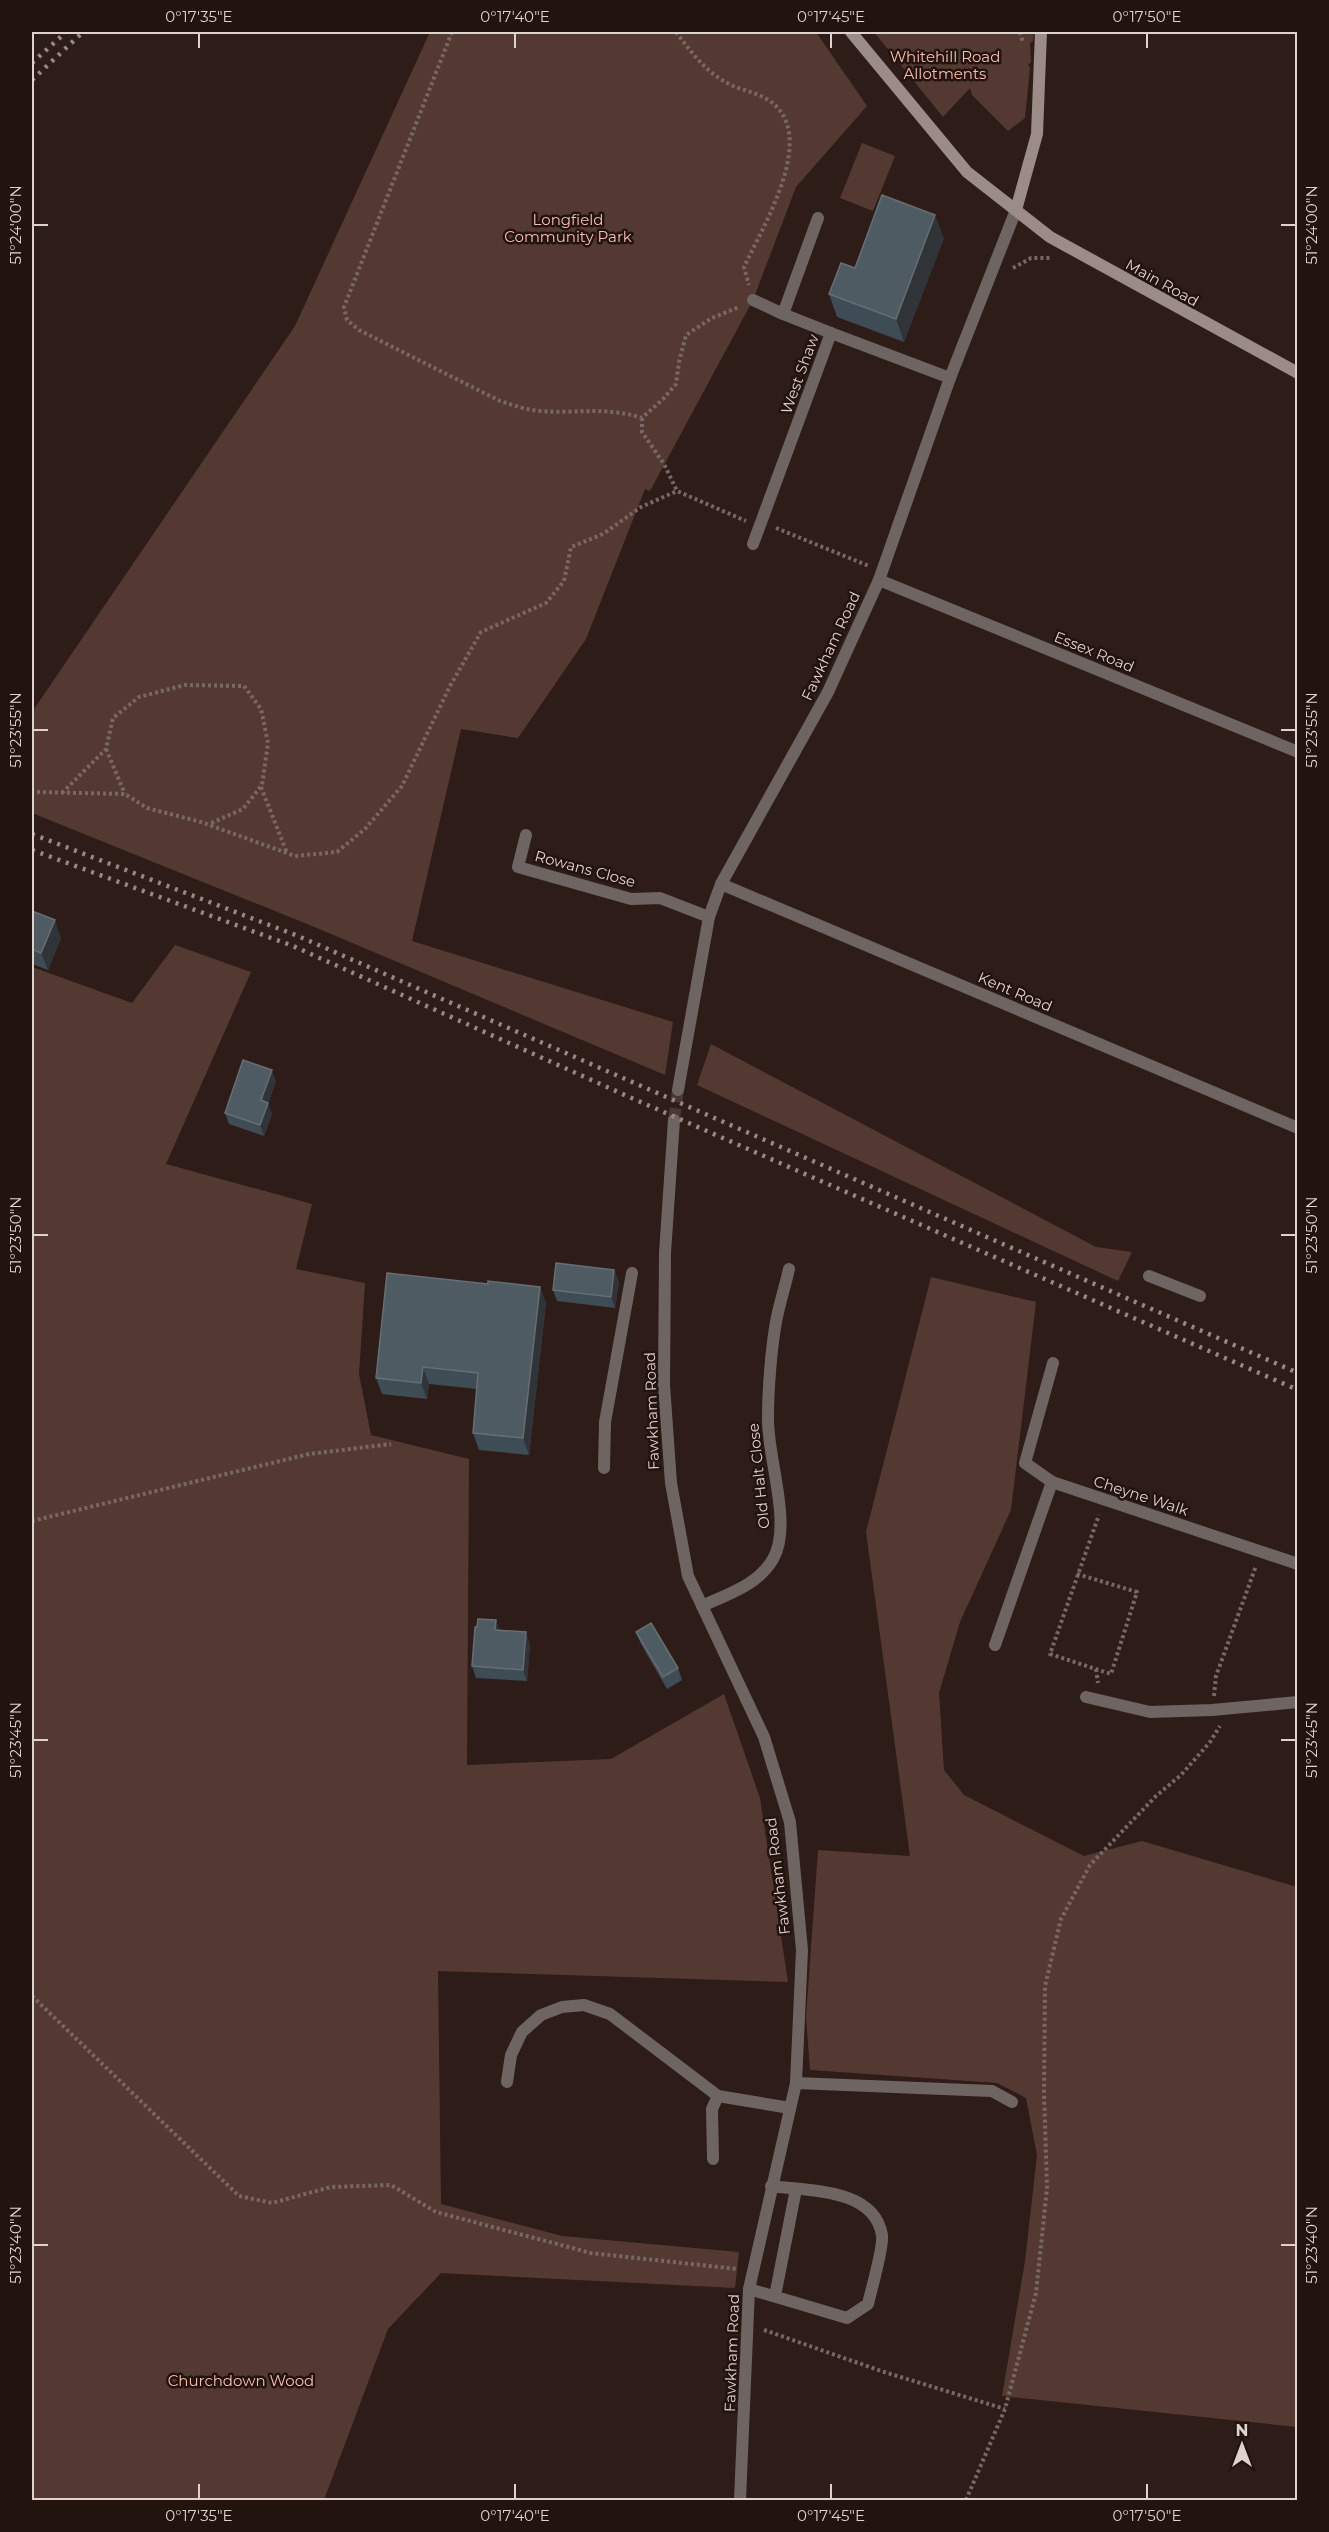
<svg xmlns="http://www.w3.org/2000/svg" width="1329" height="2532" font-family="Montserrat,sans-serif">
	<rect width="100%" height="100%" fill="#2d1c18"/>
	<path fill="#543932" d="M430 32H816L867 106 796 187 753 300 650 491 645 489 586 639 518 738 461 729 412 941 673 1022 665 1075 312 926 32 813V712L295 326Z
		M874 32H1034L1033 41 1030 43 1031 62 1028 65 1030 68 1025 118 1008 131 972 95 970 88 943 117Z
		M862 143 895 156 873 211 840 198Z
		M175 945 251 972 166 1164 312 1204 296 1269 365 1283 359 1374 371 1435 469 1459 467 1765 611 1759 724 1694 760 1798 788 1982 438 1971 441 2204 562 2236 739 2252 735 2288 441 2273 388 2329 324 2500H32V967L132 1003Z
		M711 1044 1096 1247 1132 1252 1118 1281 697 1085Z
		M931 1277 1036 1302 1011 1510 960 1622 939 1693 944 1770 964 1795 1084 1856 1142 1841 1297 1887V2427L1002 2396 1025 2261 1037 2155 1026 2098 997 2083 810 2070 806 2017 818 1850 910 1856 866 1532Z"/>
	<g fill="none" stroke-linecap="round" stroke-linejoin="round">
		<path stroke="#483733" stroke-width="12" stroke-dasharray="12 6" stroke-linecap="butt" d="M674 1120 678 1090"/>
		<path stroke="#776865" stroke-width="4" stroke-dasharray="3 3" stroke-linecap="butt" d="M452 32 344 307 347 320 359 330 500 401C513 405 526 410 540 411 578 414 605 406 642 418L663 399 676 384 679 362 686 335 712 318 739 307
			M676 32C692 53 706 73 731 85 742 90 754 92 765 98 823 130 763 226 744 267L749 285
			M1020 32 1023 43
			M1013 268 1031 258H1050
			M642 418V432L664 464 677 491 746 521
			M776 528 869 566
			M106 749 125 794
			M261 787 287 853
			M37 792 125 794 147 808 201 822 295 856 337 852 365 829 402 786 450 686 481 632 546 603 564 581 571 547 603 534 641 507 677 491
			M62 793 106 749 113 718 139 697 185 685 244 686 261 709 268 743 262 785 243 809 209 824
			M32 1521 309 1454 391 1444
			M1077 1574 1137 1592 1111 1674 1050 1654 1099 1515
			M1096 1669 1098 1683
			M1214 1696 1216 1676 1256 1566
			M32 1996 239 2196 272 2203 331 2187 391 2185 436 2212 591 2253 737 2269
			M764 2330 881 2371 1005 2409
			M966 2500 1005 2409 1036 2293 1047 2188 1044 2093 1045 1986 1061 1919 1090 1865 1156 1796 1181 1775 1210 1742 1220 1726"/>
		<path stroke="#6e6563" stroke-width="12" d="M818 218 783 314 831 333
			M753 300 783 314
			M1149 1276 1200 1296
			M604 1468 605 1422 632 1273
			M995 1645 1052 1482 1025 1463 1053 1363
			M507 2082 511 2055 522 2032 541 2015 562 2007 584 2005 610 2014 718 2096 790 2108
			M713 2159 712 2109 718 2096
			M749 2289 847 2318 868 2304C871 2290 884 2247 882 2235 874 2188 808 2191 771 2186
			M775 2296 796 2189"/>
		<path stroke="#6e6563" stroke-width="12" d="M753 544 831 333 950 378
			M879 580 1298 752
			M526 835 518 867 631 899 660 898 709 917
			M721 884 1298 1128
			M1052 1482 1298 1564
			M702 1606C728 1594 758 1585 773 1559 793 1525 767 1457 768 1418 768 1390 771 1350 776 1322 779 1305 785 1287 789 1269
			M1086 1697 1150 1712 1212 1710 1298 1702
			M796 2083 992 2091 1012 2102"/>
		<path stroke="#6e6563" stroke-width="12" d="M678 1090 709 917 721 884 828 692 879 580 950 378 1016 210
			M674 1120 665 1253 664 1385 671 1483 688 1576 764 1737 790 1822 802 1950 796 2083 749 2289 740 2500"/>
		<path stroke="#9b8c88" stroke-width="12" d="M851 32 967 172 1050 237 1298 373
			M1016 210 1037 134 1041 32"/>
		<path stroke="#968885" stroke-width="4.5" stroke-dasharray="3 6" stroke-linecap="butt" d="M32 63 66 32
			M32 80 83 32
			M32 834 298 936 1298 1373
			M32 850 293 946 627 1096 1298 1390"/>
	</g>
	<path fill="#3e4d55" d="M944 238 904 342 837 317 829 294 855 268Z
		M32 911 61 938 48 970 32 964Z
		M276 1081 268 1104 272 1114 264 1136 229 1124 225 1113Z
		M614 1270 619 1282 615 1308 557 1301 553 1290Z
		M488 1284 540 1287 546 1303 529 1455 479 1450 473 1433 477 1389 429 1384 427 1399 382 1394 376 1378Z
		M500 1630 530 1644 527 1681 476 1678 472 1666Z
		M636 1632 678 1668 682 1680 667 1689 641 1644Z"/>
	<path fill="#303337" d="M935 215 944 238 904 342 896 319Z
		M55 920 61 938 48 970 41 953Z
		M272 1070 276 1081 268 1104 272 1114 264 1136 260 1125 261 1100Z
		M614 1270 619 1282 615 1308 611 1297Z
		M540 1287 546 1303 529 1455 523 1438Z
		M423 1367 429 1384 427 1399 421 1383Z
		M496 1620 500 1632 495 1630Z
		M526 1632 530 1644 527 1681 523 1670Z"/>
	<path fill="#4f5b62" stroke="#666e73" stroke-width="1.5" d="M882 195 935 215 896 319 829 294 841 263 855 268Z
		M32 911 55 920 41 953 32 949Z
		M243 1060 272 1070 261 1100 268 1103 260 1125 225 1113Z
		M556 1263 614 1270 611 1297 553 1290Z
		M387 1273 488 1284V1281L540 1287 523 1438 473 1433 478 1373 423 1367 421 1383 376 1378Z
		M478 1619 496 1620 495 1630 526 1632 523 1670 472 1666 475 1627H477Z
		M651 1623 678 1668 663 1677 636 1632Z"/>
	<path fill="none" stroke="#ded2cf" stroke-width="2" d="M199 33V48M515 33V48M831 33V48M1147 33V48M33 225H48M1281 225H1296M33 730H48M1281 730H1296M33 1235H48M1281 1235H1296M33 1740H48M1281 1740H1296M33 2245H48M1281 2245H1296M199 2484V2499M515 2484V2499M831 2484V2499M1147 2484V2499"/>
	<g text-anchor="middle" stroke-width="5" stroke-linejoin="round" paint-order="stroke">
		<g font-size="15" fill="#f9beae" stroke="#23130f">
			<text x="945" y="62">Whitehill Road<tspan x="945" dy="17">Allotments</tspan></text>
			<text x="568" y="225">Longfield<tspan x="568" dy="17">Community Park</tspan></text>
			<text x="241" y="2386">Churchdown Wood</text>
		</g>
		<g font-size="15" fill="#ded2cf" stroke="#23130f">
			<text transform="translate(1162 283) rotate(29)" y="5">Main Road</text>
			<text transform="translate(800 374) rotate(-70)" y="5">West Shaw</text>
			<text transform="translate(831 646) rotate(-65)" y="5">Fawkham Road</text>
			<text transform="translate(1094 652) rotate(22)" y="5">Essex Road</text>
			<text transform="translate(585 869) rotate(15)" y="5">Rowans Close</text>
			<text transform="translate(1015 992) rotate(23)" y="5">Kent Road</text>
			<text transform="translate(652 1411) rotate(-92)" y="5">Fawkham Road</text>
			<text transform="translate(759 1476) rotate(-96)" y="5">Old Halt Close</text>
			<text transform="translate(1141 1496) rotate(18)" y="5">Cheyne Walk</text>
			<text transform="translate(778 1876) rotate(-97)" y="5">Fawkham Road</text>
			<text transform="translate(732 2353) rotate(-88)" y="5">Fawkham Road</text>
		</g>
	</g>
	<rect width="1329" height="2532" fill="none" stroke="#23130f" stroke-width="66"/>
	<g transform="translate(1242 2445)" stroke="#23130f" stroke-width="4.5" paint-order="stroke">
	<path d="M0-4.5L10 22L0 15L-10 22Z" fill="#ded2cf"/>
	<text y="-9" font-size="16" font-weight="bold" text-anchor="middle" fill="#ded2cf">N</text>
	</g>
	<rect x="33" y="33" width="1263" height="2466" fill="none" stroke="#ded2cf" stroke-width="2"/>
	<g font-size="15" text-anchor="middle" fill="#ded2cf">
		<text x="199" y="22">0°17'35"E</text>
		<text x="515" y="22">0°17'40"E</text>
		<text x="831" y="22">0°17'45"E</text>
		<text x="1147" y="22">0°17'50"E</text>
		<text transform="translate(16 225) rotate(-90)" y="5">51°24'00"N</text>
		<text transform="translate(1312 225) rotate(-90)" y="5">51°24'00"N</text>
		<text transform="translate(16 730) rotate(-90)" y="5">51°23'55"N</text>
		<text transform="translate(1312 730) rotate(-90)" y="5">51°23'55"N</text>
		<text transform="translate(16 1235) rotate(-90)" y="5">51°23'50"N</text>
		<text transform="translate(1312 1235) rotate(-90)" y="5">51°23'50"N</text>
		<text transform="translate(16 1740) rotate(-90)" y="5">51°23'45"N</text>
		<text transform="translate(1312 1740) rotate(-90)" y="5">51°23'45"N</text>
		<text transform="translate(16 2245) rotate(-90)" y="5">51°23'40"N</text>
		<text transform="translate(1312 2245) rotate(-90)" y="5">51°23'40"N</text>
		<text x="199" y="2521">0°17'35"E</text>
		<text x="515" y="2521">0°17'40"E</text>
		<text x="831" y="2521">0°17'45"E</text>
		<text x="1147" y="2521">0°17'50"E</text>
	</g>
</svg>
